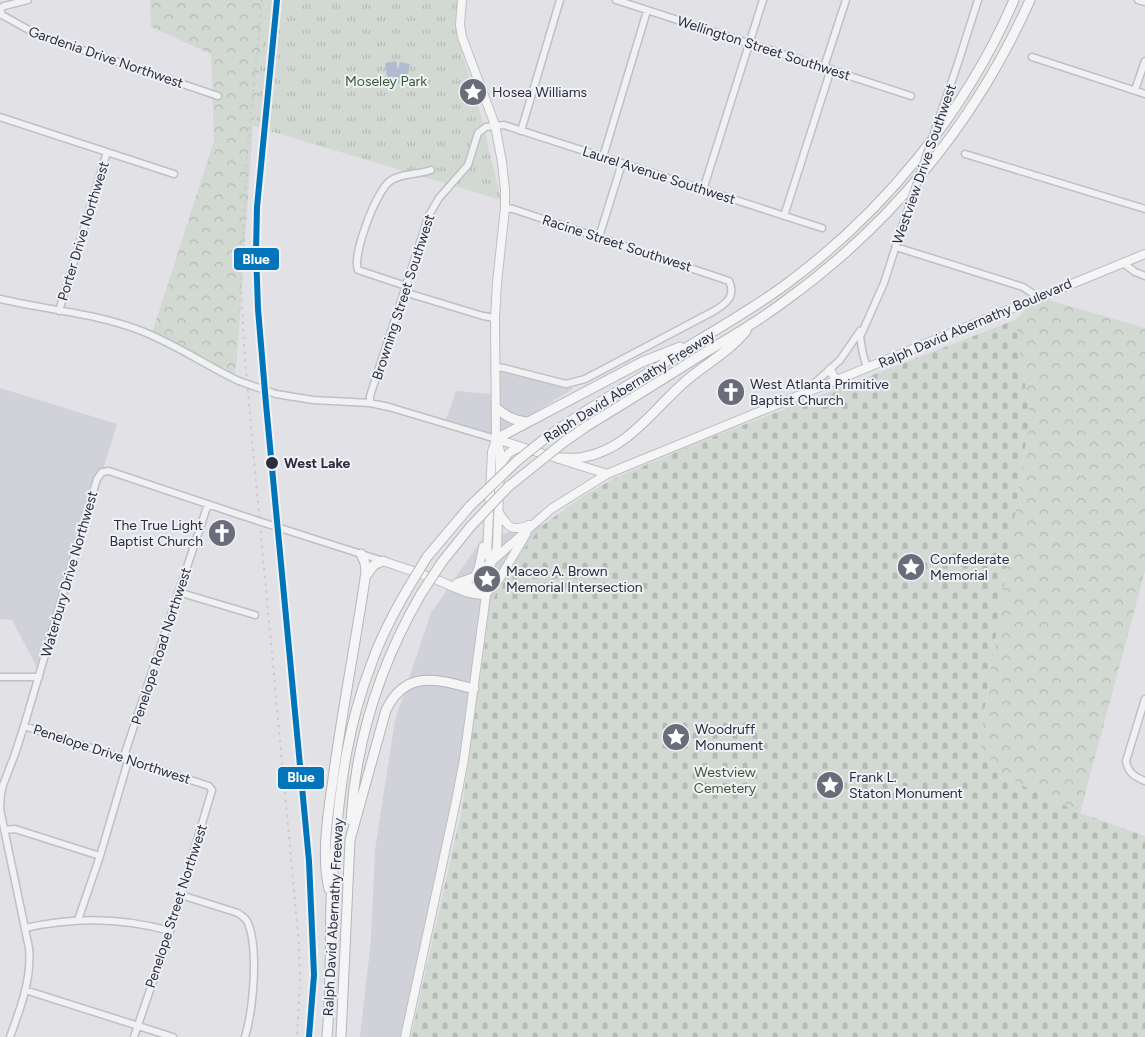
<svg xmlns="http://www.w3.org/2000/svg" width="1145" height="1037" font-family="Figtree,sans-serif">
	<defs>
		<pattern id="grass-tufts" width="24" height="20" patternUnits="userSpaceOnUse" patternTransform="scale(1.25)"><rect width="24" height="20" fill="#d1d9d2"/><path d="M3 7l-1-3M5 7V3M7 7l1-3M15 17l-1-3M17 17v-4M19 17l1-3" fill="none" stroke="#b3bbb5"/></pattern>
		<pattern id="forest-crowns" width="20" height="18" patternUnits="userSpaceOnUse" patternTransform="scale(1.25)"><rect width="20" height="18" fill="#d1d9d2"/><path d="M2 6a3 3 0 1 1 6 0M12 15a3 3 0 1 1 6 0" fill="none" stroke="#b3bbb5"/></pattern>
		<pattern id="cemetery-stones" width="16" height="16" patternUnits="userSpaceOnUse" patternTransform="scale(1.25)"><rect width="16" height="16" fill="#d1d9d2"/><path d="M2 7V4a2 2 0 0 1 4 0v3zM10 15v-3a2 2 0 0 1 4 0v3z" fill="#b3bbb5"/></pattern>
	</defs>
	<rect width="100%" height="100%" fill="#e2e2e6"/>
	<path fill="#d0d1d9" d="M491 369 503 370 556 385 574 388 509 428 492 435 446 420 456 391 491 394Z
		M0 388 117 424 41 675 12 620 0 619Z
		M543 525 506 571 490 607 467 741 406 1037H360L371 940 375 850 395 720 431 613 483 538Z"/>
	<path fill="url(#grass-tufts)" d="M267 0H457L460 46 481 116 501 200 253 126Z"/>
	<path fill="url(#forest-crowns)" d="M150 0H267L253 126 237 357 234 377 151 336 214 141 211 54 151 27Z
		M1038 297 1145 328V571L1080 813 1005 777 979 745 1030 417 1015 320Z"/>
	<path fill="url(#cemetery-stones)" d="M1015 320 1030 417 979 744 1005 777 1080 813 1145 836V1037H411L462 808 490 607 506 571 543 525 585 495 613 479 702 441Z"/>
	<path fill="#b1bbd0" d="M396 61 398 70 400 62 410 64 405 84 395 81 396 77H387L385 63Z"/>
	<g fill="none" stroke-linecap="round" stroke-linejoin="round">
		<defs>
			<path id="minor" d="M28 0 4 6 0 8 2 15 38 35 218 96
				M616 0 911 96
				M1138 0 1145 2
				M1032 57 1145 94
				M958 63 978 0
				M824 67 846 0
				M1135 90 1145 61
				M0 117 174 174
				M521 131 560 0
				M965 154 1145 209
				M603 157 647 11
				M703 190 763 0
				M784 216 831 69
				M599 237 622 163
				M896 247 1023 287 1038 297
				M1123 263 1135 272 1145 276
				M406 286 358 270C352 255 376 191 390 181 401 173 418 175 431 170
				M404 292 483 316 495 318
				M0 299C46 310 95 313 139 330 174 343 205 365 239 381
				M59 311 107 152
				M496 367 504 368 566 384 585 379 714 311C727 303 736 296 729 281L513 209 505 208
				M867 368 863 354 860 337 884 283 901 230
				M807 390 840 360 860 331
				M276 394 313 400 370 403 389 407 496 439
				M370 403V396L429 215 439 198 468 165 478 133 486 127 504 125 822 228
				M283 529 383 561
				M178 592 255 615
				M0 677H39
				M1145 699 1126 761C1128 773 1135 777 1145 781
				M24 726 209 786 212 790 170 931 134 1037
				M123 759 208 504
				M4 830 15 829 100 856
				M181 895 238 913C242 916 246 918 248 923 259 950 253 1010 245 1037
				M78 920 100 856 128 761
				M25 928C74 917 121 917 170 931
				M25 990 173 1037
				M10 1037C20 1009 32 979 29 948L0 809 1 794 3 785 15 754 24 726 97 479 102 472 109 471 240 515"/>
			<path id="major" d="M462 0 460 25 462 37 495 125 502 162 505 190V208L497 283 495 318 496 439 492 452 487 553 491 562
				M830 370 836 380
				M496 439 607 474
				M501 465C506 455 510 449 522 448
				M499 513C508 527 512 532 529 525
				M383 561C403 568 423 574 442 582 457 588 469 596 486 595
				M476 574 479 567 483 547
				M457 583 474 577 551 509 607 474 1145 254
				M458 584 472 587 484 594
				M487 593 500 578 526 534
				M405 1037 456 801 464 759 486 595 491 562 497 548 500 467V451L496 439"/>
			<path id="highway" d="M496 408C506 416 514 421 527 422
				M547 437C581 413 616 392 652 371 668 361 683 349 699 340 729 322 758 305 785 285 883 213 966 112 1014 0
				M496 439 642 362 680 347
				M564 442 587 426C628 401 668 376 709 350 735 335 761 319 785 301 892 224 976 121 1030 0
				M558 458C566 458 576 459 584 457 629 449 655 407 687 380 707 363 730 351 746 331
				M427 557 470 506
				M442 562 471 526
				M365 577 374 565 383 561
				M351 820C356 740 381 663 421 594
				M329 889C321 856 328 813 333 779 342 710 356 642 366 572L365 563 361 554
				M327 1037C331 991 330 946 331 900 332 883 334 865 335 847 340 785 348 724 371 665 380 639 393 614 407 590
				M341 1037 350 840 386 710C406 668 439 680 474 689"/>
		</defs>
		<use href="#minor" stroke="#c0c0c4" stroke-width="9"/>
		<use href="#major" stroke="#bebfc3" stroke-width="10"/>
		<use href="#highway" stroke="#b4b5bb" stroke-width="11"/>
		<use href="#minor" stroke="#f0f1f3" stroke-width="6"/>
		<use href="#major" stroke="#f5f5f6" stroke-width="8"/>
		<use href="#highway" stroke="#f5f5f6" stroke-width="9"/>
		<path stroke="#cacbce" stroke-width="2" stroke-dasharray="2.5 5" stroke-linecap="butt" d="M262 0 247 153 241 284 244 346 252 439 299 945 300 982 297 1037
			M271 57 280 0"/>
		<defs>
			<path id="minor-bridge" d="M901 230 958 63
				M239 381 276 394
				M240 515 283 529"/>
			<path id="highway-bridge" d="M470 506 518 460 547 437
				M471 526 508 487 564 442
				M407 590 427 557
				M421 594 442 562"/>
		</defs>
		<use href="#minor-bridge" stroke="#c0c0c4" stroke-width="9" stroke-linecap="butt"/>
		<use href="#highway-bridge" stroke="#b4b5bb" stroke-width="11" stroke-linecap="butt"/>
		<use href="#minor-bridge" stroke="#f0f1f3" stroke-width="6"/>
		<use href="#highway-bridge" stroke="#f5f5f6" stroke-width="9"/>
		<defs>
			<path id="metro-1" d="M277 0 257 207 256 252 258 309 266 404 309 861 314 975 309 1037"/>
		</defs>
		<use href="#metro-1" stroke="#eff1f5" stroke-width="10"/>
		<use href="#metro-1" stroke="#0274ba" stroke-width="6"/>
	</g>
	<defs>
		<symbol id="sight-disc" viewBox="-11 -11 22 22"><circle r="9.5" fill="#6a6c79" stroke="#eff1f5"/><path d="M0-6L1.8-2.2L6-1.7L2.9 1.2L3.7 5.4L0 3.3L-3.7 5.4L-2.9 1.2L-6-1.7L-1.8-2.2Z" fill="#fff"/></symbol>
		<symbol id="church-disc" viewBox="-11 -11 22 22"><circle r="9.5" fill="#6a6c79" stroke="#eff1f5"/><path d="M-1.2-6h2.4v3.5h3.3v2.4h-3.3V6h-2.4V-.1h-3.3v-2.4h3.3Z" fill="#fff"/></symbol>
	</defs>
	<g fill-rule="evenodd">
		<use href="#sight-disc" x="457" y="76" width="32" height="32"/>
		<use href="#church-disc" x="715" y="376" width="32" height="32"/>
		<use href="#church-disc" x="206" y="517" width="32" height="32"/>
		<use href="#sight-disc" x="895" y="551" width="32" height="32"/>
		<use href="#sight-disc" x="471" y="563" width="32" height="32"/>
		<use href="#sight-disc" x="660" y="721" width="32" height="32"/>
		<use href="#sight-disc" x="814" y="769" width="32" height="32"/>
	</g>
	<circle fill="#292d3e" stroke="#eff1f5" stroke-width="2" cx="272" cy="463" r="7"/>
	<g text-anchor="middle" stroke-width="4" stroke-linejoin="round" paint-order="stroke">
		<g font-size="14" fill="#292d3e" stroke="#eff1f5">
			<text transform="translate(764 48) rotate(18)" y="5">Wellington Street Southwest</text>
			<text transform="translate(106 57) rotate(19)" y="5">Gardenia Drive Northwest</text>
			<text transform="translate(924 164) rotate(-71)" y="5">Westview Drive Southwest</text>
			<text transform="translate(659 175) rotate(18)" y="5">Laurel Avenue Southwest</text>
			<text transform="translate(83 231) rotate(-73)" y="5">Porter Drive Northwest</text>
			<text transform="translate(617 243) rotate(18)" y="5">Racine Street Southwest</text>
			<text transform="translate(403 297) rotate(-72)" y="5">Browning Street Southwest</text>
			<text transform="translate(975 323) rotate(-23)" y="5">Ralph David Abernathy Boulevard</text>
			<text transform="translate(629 386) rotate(-32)" y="5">Ralph David Abernathy Freeway</text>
			<text transform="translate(69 574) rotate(-74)" y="5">Waterbury Drive Northwest</text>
			<text transform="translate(161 646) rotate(-72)" y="5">Penelope Road Northwest</text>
			<text transform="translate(112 754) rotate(18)" y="5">Penelope Drive Northwest</text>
			<text transform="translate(176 906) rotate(-72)" y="5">Penelope Street Northwest</text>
			<text transform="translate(333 917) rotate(-87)" y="5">Ralph David Abernathy Freeway</text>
		</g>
		<g font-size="14" fill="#385937" stroke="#eff1f5">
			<text x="386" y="86">Moseley Park</text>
			<text x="725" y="777">Westview<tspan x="725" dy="16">Cemetery</tspan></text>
		</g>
		<g font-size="14" fill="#292d3e" stroke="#eff1f5" text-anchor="start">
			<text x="492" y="97">Hosea Williams</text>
			<text x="750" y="389">West Atlanta Primitive<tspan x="750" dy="16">Baptist Church</tspan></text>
			<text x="203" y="530" text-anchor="end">The True Light<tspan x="203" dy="16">Baptist Church</tspan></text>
			<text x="930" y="564">Confederate<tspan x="930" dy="16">Memorial</tspan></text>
			<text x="506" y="576">Maceo A. Brown<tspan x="506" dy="16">Memorial Intersection</tspan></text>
			<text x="695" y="734">Woodruff<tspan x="695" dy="16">Monument</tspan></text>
			<text x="849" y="782">Frank L.<tspan x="849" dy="16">Staton Monument</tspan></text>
		</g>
		<g font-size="14" font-weight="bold" fill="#292d3e" stroke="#eff1f5" text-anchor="start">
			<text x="284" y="468">West Lake</text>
		</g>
	</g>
	<g stroke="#eff1f5" stroke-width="2">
		<rect x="233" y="247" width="47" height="24" rx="5" fill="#0274ba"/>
		<rect x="277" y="766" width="48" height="24" rx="5" fill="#0274ba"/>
	</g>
	<g font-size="14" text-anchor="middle" font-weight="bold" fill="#fff">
		<text x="256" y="264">Blue</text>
		<text x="301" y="782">Blue</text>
	</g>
</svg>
